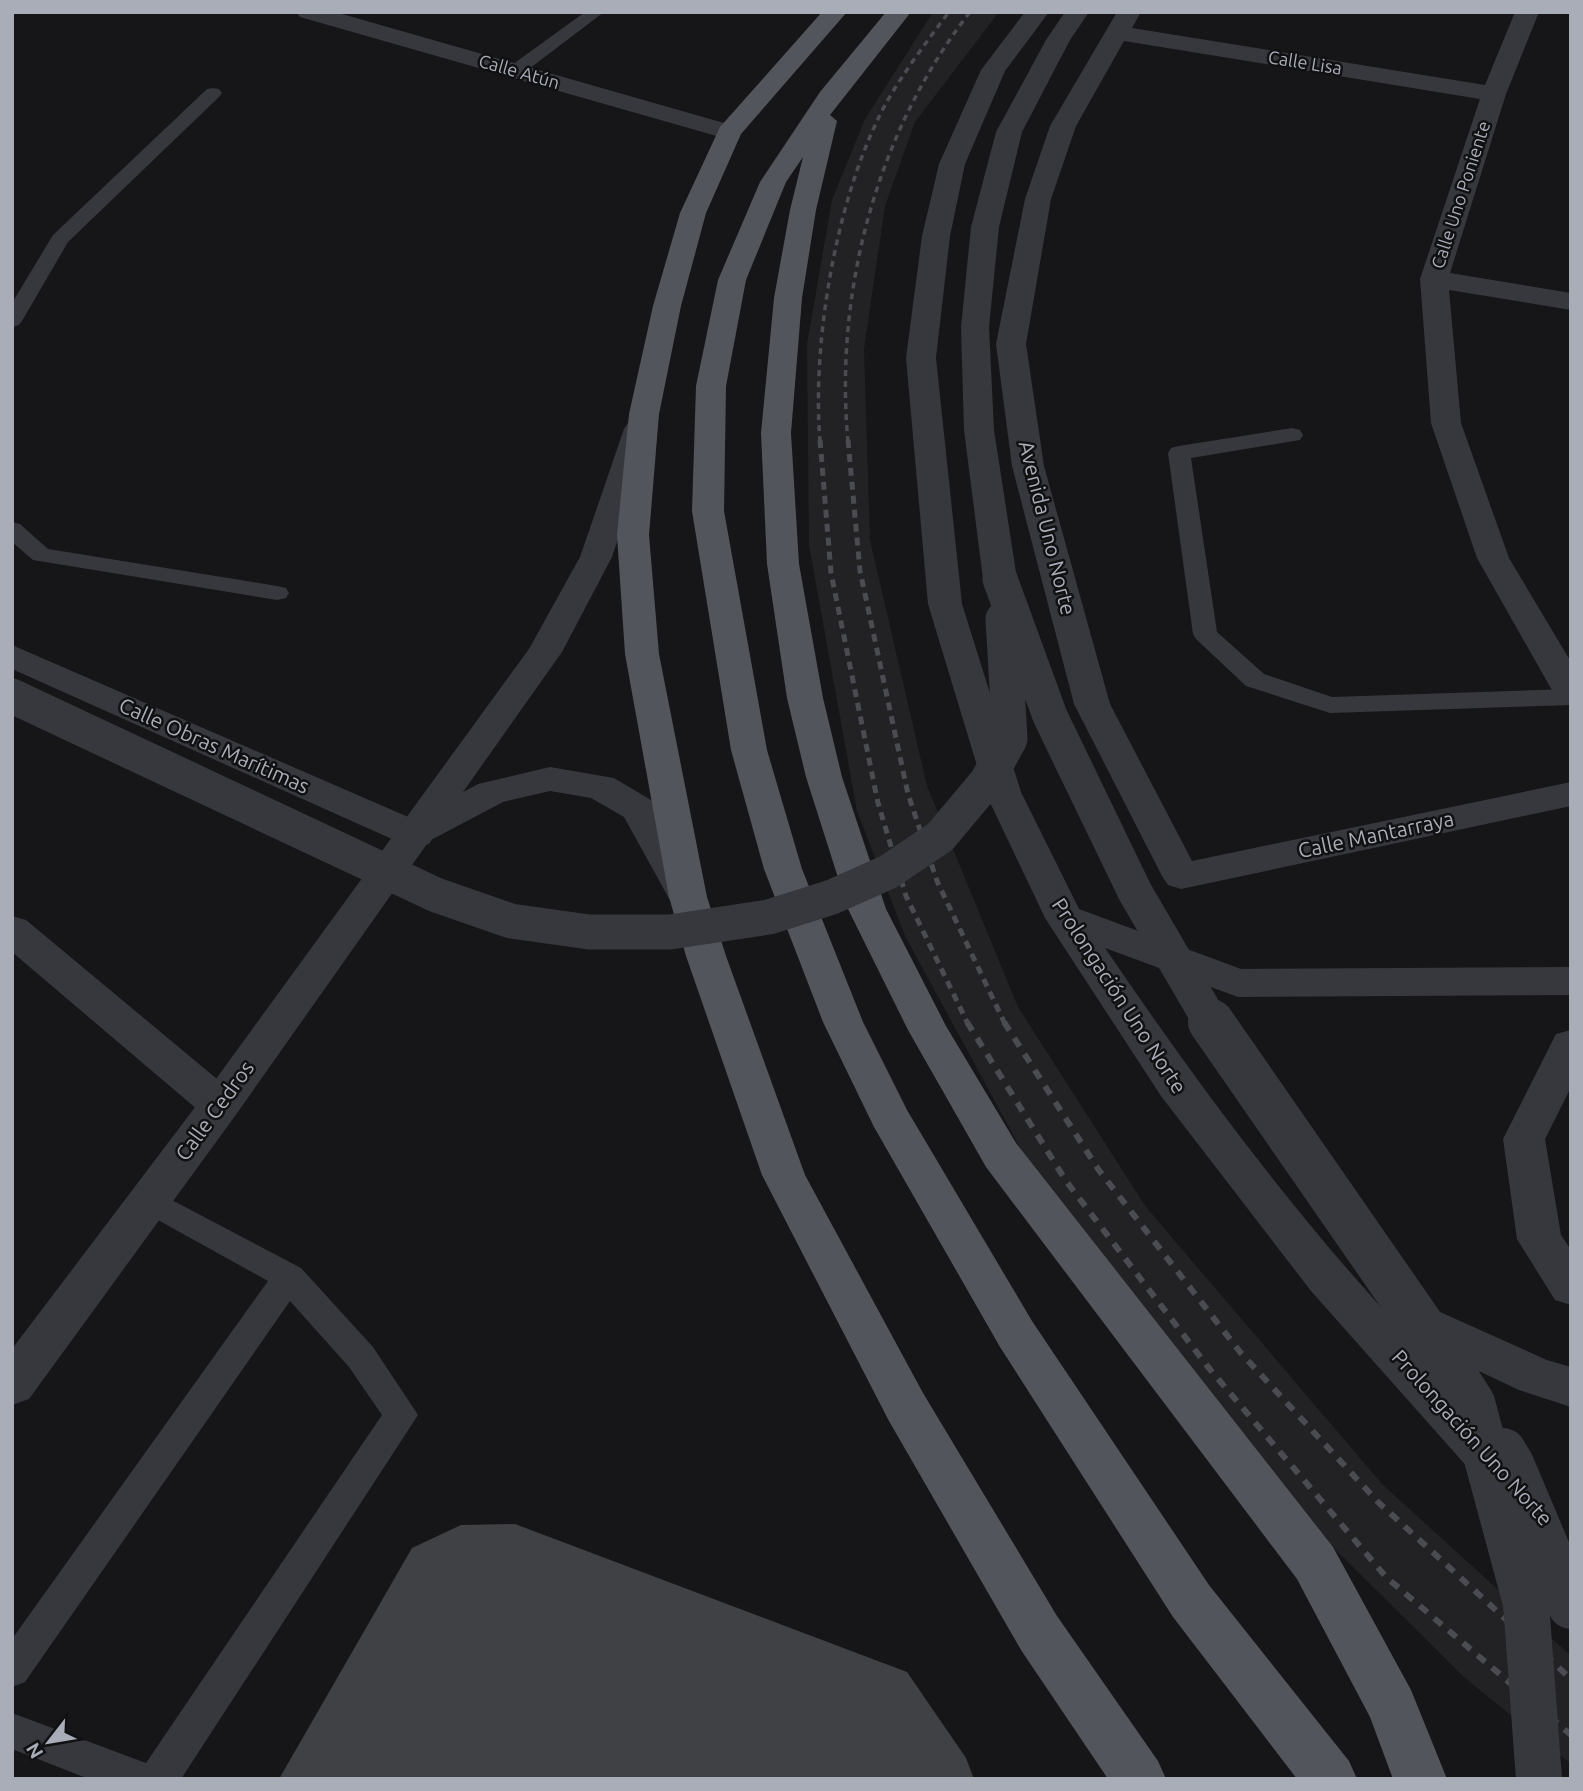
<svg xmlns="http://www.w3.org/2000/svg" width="1583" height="1791" font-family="Ubuntu,sans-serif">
	<rect width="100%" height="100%" fill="#161618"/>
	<path fill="#222225" d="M933 12H999L915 122 885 206 864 349 870 540 927 786 1018 1007 1146 1207 1383 1485 1571 1656V1764L1465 1678 1266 1481 1065 1230 905 936 857 811 809 545 807 344 832 200 865 119Z"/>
	<path fill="#404145" d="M515 1524 907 1672 966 1758 974 1779H279L412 1548 461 1525Z"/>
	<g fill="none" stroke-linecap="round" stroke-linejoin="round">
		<path fill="#37383d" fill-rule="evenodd" d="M585 12H604L521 75H509L506 71 509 67Z
			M213 88 219 89 222 93 219 97 68 242 22 321 19 325 12 327V303L53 235 207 89Z
			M1292 428 1300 430 1303 435 1300 440 1191 458 1217 632 1264 674 1332 697 1571 689V705L1330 713 1246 686 1196 639 1193 634 1168 453 1171 448 1179 446Z
			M12 522 20 524 48 549 277 586 286 588 289 593 286 598 277 600 33 560 12 542Z
			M149 1188 301 1268 373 1347 418 1415 181 1779H89L12 1749V1713L146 1763 382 1415 349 1367 290 1301 25 1682 12 1687V1639L268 1281 138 1209 133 1200 138 1191Z"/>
		<path fill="#37383d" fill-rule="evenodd" d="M296 12H335L738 127 742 132 738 137 729 140 720 137 300 17Z
			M1025 12H1049L1005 71 965 164 950 236 936 358 962 604 1021 792 1079 909 1241 969 1571 967V995L1238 997 1105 948C1192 1076 1284 1201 1389 1316L1395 1305 1411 1299 1547 1360 1571 1367V1407L1519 1390 1411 1339 1504 1440 1511 1455 1504 1470 1487 1476 1470 1470 1311 1291 1161 1096 1045 918 985 792 928 604 906 358 922 236 939 164 981 70Z
			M1065 12H1089L1070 40 1022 132 999 227 989 327 994 430 1017 579 1012 586 1000 589 988 586 983 579 964 430 961 327 971 227 996 132 1046 40Z
			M1117 12H1141L1132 28 1485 85 1515 12H1539L1506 94 1450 273 1571 293V310L1449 290 1461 423 1509 558 1571 662V703L1559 700 1553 692 1477 558 1431 423 1420 279 1480 99 1124 41 1076 126 1051 199 1026 344 1044 466 1110 704 1192 861 1571 782V806L1181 889 1168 885 1162 876 1074 704 1012 466 996 344 1025 199 1050 126Z
			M12 645 429 826 435 835 429 844 416 848 403 844 12 669Z
			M12 916 26 920 235 1094 241 1105 235 1116 220 1121 205 1116 12 952Z
			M1571 1030V1087L1545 1139 1561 1235 1571 1250V1305L1555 1300 1517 1239 1503 1139 1556 1034Z"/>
		<path fill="#37383d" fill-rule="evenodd" d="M639 420 650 423 654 429 612 557 562 652 463 792 478 784 550 767 614 778 651 800 704 893 699 902 685 906 671 902 624 817 591 798 550 791 503 802 429 841 235 1116 29 1399 12 1405V1349L205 1094 529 649 580 557 624 429 628 423Z"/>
		<path fill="#53555c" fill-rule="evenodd" d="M822 12H847L741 134 706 213 681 306 659 414 649 535 659 654 707 897 726 956 805 1175 923 1393 1057 1616 1158 1761 1166 1779H1108L1021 1650 889 1421 762 1175 686 956 669 897 625 654 617 535 629 414 653 306 680 213 720 127Z
			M886 12H911L830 115 837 121 816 210 802 298 791 433 799 564 823 698 842 777 886 909 946 1026 1016 1143 1333 1547 1411 1690 1447 1779H1393L1370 1717 1297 1579 986 1167 908 1030 848 909 806 777 787 698 767 564 761 433 774 298 790 210 803 157 786 182 746 280 726 386 724 511 767 750 802 869 863 1022 907 1110 1032 1321 1209 1585 1349 1761 1357 1779H1297L1173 1617 1000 1347 874 1127 823 1022 764 869 731 750 692 511 696 386 718 280 760 182 820 92Z"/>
		<path stroke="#4a4c52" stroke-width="3.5" stroke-dasharray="6 5" stroke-linecap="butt" d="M820 442C812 344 835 208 878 119 893 86 927 41 949 12
			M848 442C834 292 877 131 970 12"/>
		<path stroke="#4a4c52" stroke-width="5" stroke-dasharray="8 6" stroke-linecap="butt" d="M820 440 831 573 878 803 906 896 968 1024
			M848 440 860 571 908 794 937 881 1005 1024"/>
		<path stroke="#4a4c52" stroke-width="6" stroke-dasharray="10 9" stroke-linecap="butt" d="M967 1022 1066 1181 1208 1367 1386 1577 1571 1735
			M1004 1022 1098 1169 1240 1352 1378 1502 1571 1679"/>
		<path stroke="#37383d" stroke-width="35" d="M1000 579 1050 716 1135 892 1212 1024
			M12 696 436 895 511 921 589 932H670L769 917 832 897 888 872 940 837 987 781 1010 739 1003 619"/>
		<path stroke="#37383d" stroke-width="46" d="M1211 1022 1435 1345 1472 1403 1526 1603 1539 1779
			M1503 1451 1511 1464 1571 1606"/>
	</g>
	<g text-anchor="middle" stroke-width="5" stroke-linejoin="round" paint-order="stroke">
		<g font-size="18" fill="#a8adb8" stroke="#111113">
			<text transform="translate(1305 63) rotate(9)" y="6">Calle Lisa</text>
			<text transform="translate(519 72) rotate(16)" y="6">Calle Atún</text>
			<text transform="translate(1461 195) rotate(-72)" y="6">Calle Uno Poniente</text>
		</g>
		<g font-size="21" fill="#a8adb8" stroke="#111113">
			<text transform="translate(1047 528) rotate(76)" y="7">Avenida Uno Norte</text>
			<text transform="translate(214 746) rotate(24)" y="7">Calle Obras Marítimas</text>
			<text transform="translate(1376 835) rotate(-12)" y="7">Calle Mantarraya</text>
			<text transform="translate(1119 996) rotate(57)" y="7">Prolongación Uno Norte</text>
			<text transform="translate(215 1111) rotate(-54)" y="7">Calle Cedros</text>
			<text transform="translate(1472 1438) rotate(48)" y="7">Prolongación Uno Norte</text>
		</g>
	</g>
	<rect width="1583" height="1791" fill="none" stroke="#a8adb8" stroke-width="28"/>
	<g transform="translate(49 1742) rotate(239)" stroke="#111113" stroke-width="5" paint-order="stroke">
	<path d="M0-5L12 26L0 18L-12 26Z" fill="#a8adb8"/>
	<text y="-10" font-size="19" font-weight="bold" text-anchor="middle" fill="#a8adb8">N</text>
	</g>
</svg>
